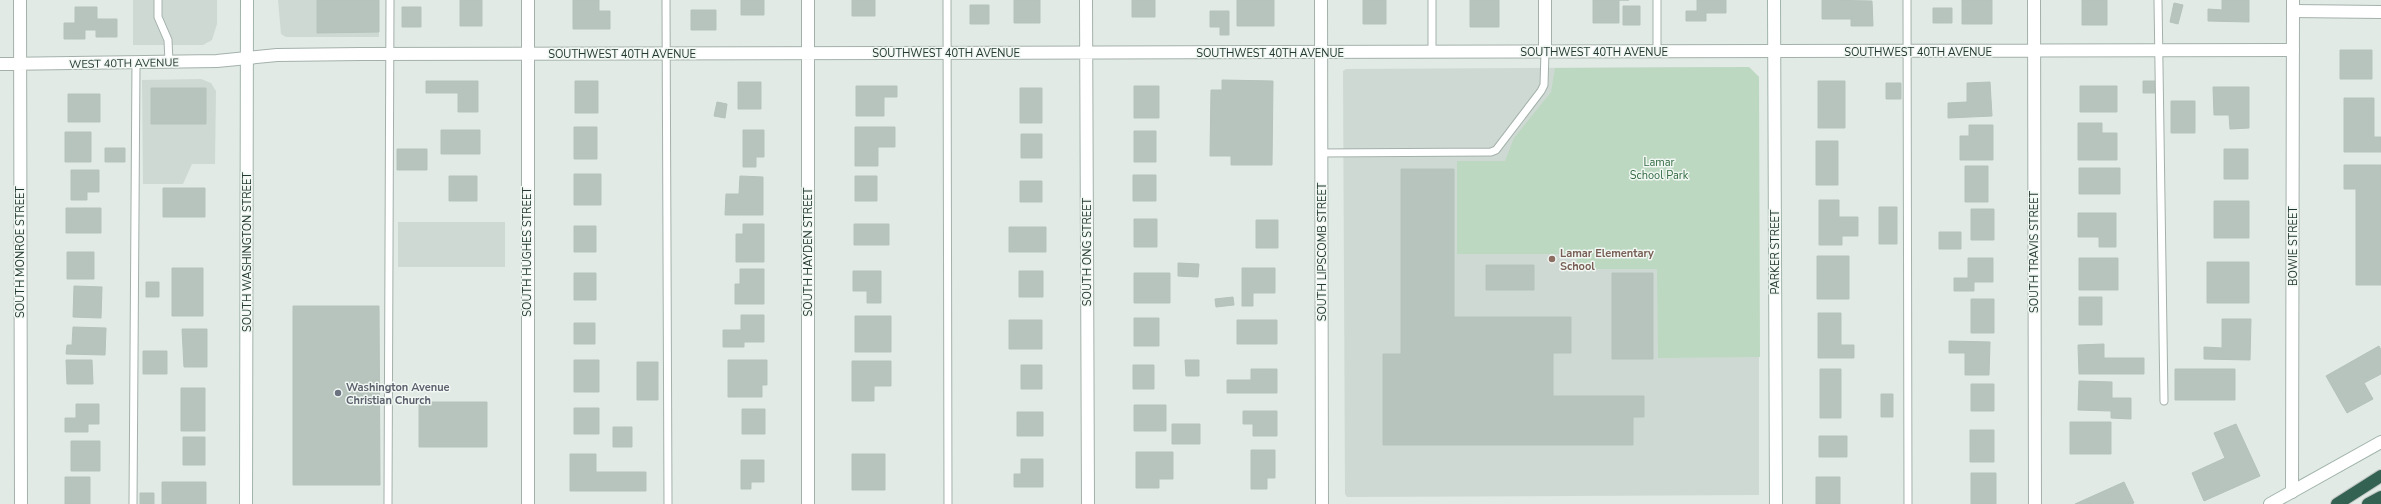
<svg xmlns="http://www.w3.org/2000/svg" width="2381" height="504" font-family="'Nunito Sans',sans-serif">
	<rect width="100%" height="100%" fill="#e1eae5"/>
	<path fill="#cfd9d4" d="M133 0H217V24L212 40 203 45H133Z
		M278 0H379V37H286L281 34Z
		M1749 67 1759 77V495L1347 497 1345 494 1343 71 1346 69Z
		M201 79 211 83 216 91 215 164H192L183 184H143L142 80Z
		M398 222H505V267H398Z"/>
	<path fill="#bcd8c1" d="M1749 67 1759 77 1760 357 1658 358 1657 269H1577V259L1572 254H1457V161H1505L1514 138 1551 92 1555 68Z"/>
	<path fill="#b7c4bd" stroke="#b4c2bb" d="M317 0H379V32L317 33Z
		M460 0H482V26H460Z
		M573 0H599V11H610V29H573Z
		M741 0H764V15H741Z
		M852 0H875V16H852Z
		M1014 0H1040V23H1014Z
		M1132 0H1155V17H1132Z
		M1237 0H1274V26H1237Z
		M1363 0H1386V24H1363Z
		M1470 0H1499V27H1470Z
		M1593 0H1629H1619V23H1593Z
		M1697 0H1726V13H1706V21H1686V11H1697Z
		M1822 0 1872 1 1873 26H1851V19H1822Z
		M1962 0H1992V24H1962Z
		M2082 0H2107V25H2082Z
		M2222 0H2249V22L2208 21V9L2222 10Z
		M2174 3 2183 5 2178 24 2170 22Z
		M970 5H989V24H970Z
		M1623 6H1640V25H1623Z
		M75 7H97V19H117V37H96V30H85V39H64V23H75Z
		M402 7H421V27H402Z
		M1933 8H1952V23H1933Z
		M691 10H716V30H691Z
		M1210 11H1229V35H1220V27H1210Z
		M2340 50H2372V79H2340Z
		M1222 80 1273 81 1272 165H1231V156H1210L1211 90H1222Z
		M426 81H478V112H458V93H426Z
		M575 81H598V113H575Z
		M1818 81H1845V128H1818Z
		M2143 81H2155V93H2143Z
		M738 82H761V109H738Z
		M1990 82 1992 116 1948 118V103L1967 102V83Z
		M1886 83H1901V99H1886Z
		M856 86H897V97H884V116H856Z
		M1134 86H1159V118H1134Z
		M2080 86H2117V112H2080Z
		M2213 87H2249V128L2230 129 2229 115H2214Z
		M151 88H206V124H151Z
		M1020 88H1042V123H1020Z
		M68 94H100V122H68Z
		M2344 98H2374V137H2381V152H2344Z
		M2171 101H2195V133H2171Z
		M717 102 727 104 725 118 714 116Z
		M2078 123H2102V133H2117V160H2078Z
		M1969 125H1993V160H1960V136H1969Z
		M574 127H597V159H574Z
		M855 127H895V147H878V166H855Z
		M441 130H480V154H441Z
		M743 130H764V157H756V167H743Z
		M1134 131H1156V162H1134Z
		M65 132H91V162H65Z
		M1021 134H1042V158H1021Z
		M1816 141H1838V185H1816Z
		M105 148H125V162H105Z
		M397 149H427V170H397Z
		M2224 149H2248V179H2224Z
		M2344 165H2381V285H2356V189H2344Z
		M1965 166H1988V202H1965Z
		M2079 168H2120V194H2079Z
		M1401 169H1454V317H1571V353H1553V396H1644V417H1633V445H1383V354H1401Z
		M71 170H99V192H87V200H71Z
		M574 174H601V205H574Z
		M1133 175H1156V201H1133Z
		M449 176H477V201H449Z
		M740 176 763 177V215H725L726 194H739Z
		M855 176H877V201H855Z
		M1020 181H1042V202H1020Z
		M163 188H205V217H163Z
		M1819 200H1839V217H1858V236H1842V245H1819Z
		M2214 201H2249V238H2214Z
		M1879 207H1897V244H1879Z
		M66 208H101V233H66Z
		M1971 209H1994V240H1971Z
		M2078 213H2116V247H2099V237H2078Z
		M1134 219H1157V247H1134Z
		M1256 220H1278V248H1256Z
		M743 224H764V262H736V234H743Z
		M854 224H889V245H854Z
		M574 226H596V252H574Z
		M1009 227H1046V252H1009Z
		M1939 232H1961V249H1939Z
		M67 252H94V279H67Z
		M1817 256H1849V299H1817Z
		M1968 258H1993V282H1974V291H1954V278H1968Z
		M2079 258H2118V290H2079Z
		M2207 262H2249V303H2207Z
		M1178 263 1199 264 1198 277 1178 276Z
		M1486 265H1534V290H1486Z
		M172 268H203V316H172Z
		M1242 268H1275V293H1253V306H1242Z
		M740 269H764V304H735V284H740Z
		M853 271H881V303H867V291H853Z
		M1019 271H1043V297H1019Z
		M574 273H596V300H574Z
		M1134 273H1170V303H1134Z
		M1612 273H1653V359H1612Z
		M146 282H159V297H146Z
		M74 286 102 287 101 318 73 317Z
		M1233 297 1234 305 1216 307 1215 299Z
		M2079 297H2102V325H2079Z
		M1971 299H1994V333H1971Z
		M293 306H379L380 485H293Z
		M1818 313H1841V345H1854V358H1818Z
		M741 315H764V342H744V347H723V330H741Z
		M855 316H891V352H855Z
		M1134 318H1159V346H1134Z
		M2222 319H2251L2250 360 2204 359V347L2222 348Z
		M1009 320H1042V349H1009Z
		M1237 320H1277V344H1237Z
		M574 323H595V344H574Z
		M73 327 106 328 105 355 66 354 67 345H72Z
		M182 329H207V367H184Z
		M1949 341 1990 342 1989 375H1965V353H1949Z
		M2104 344V358H2144V374H2079L2078 345Z
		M2379 346 2381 350V374L2364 383 2373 399 2347 413 2326 376Z
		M143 351H167V374H143Z
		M66 360H92L93 384H67Z
		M574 360H599V392H574Z
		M728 360H767V385H762V397H728Z
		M1185 360H1199V376H1186Z
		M852 361H891V386H874V401H852Z
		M637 362H658V400H637Z
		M1021 365H1042V389H1021Z
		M1133 365H1154V389H1133Z
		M1251 369H1277V393H1227V380H1251Z
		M1820 369H1841V418H1820Z
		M2175 369H2235V400H2175Z
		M2079 381 2112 382V398H2131V419L2111 418V411L2078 410Z
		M1971 384H1994V411H1971Z
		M181 388H205V431H181Z
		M1881 394H1893V417H1881Z
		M419 402H487V447H419Z
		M76 404H99V424H88V432H65V418H76Z
		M1134 405H1166V431H1134Z
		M574 408H599V434H574Z
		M742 409H765V434H742Z
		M1243 411H1277V436H1253V424H1243Z
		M1017 412H1043V436H1017Z
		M2070 422H2111V454H2070Z
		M1172 424H1200V444H1172Z
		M2236 424 2260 476 2204 501 2192 473 2225 458 2214 433Z
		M613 427H632V447H613Z
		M1970 430H1994V462H1970Z
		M1819 436H1847V457H1819Z
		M183 437H205V465H183Z
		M71 441H100V471H71Z
		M1251 450H1275V478H1267V489H1251Z
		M1136 452H1173V479H1159V488H1136Z
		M570 454H596V472H646V491H570Z
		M852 454H885V490H852Z
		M1021 459H1043V487H1014V474H1021Z
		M741 460H764V482H751V489H741Z
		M1971 473H1996V504H1971Z
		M65 477H90V504H65Z
		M1816 477H1840V504H1816Z
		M162 482H206V504H162Z
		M2124 482 2134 503 2131 504H2075Z
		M140 493H154V504H140Z"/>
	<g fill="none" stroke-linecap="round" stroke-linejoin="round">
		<defs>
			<path id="service" d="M158 0V17L168 40 169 62
				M666 0 668 504
				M947 0 948 504
				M1432 0V52
				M1657 0V53
				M1907 0 1908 504
				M2158 0 2164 401
				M1321 153 1491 152 1496 150 1541 91 1544 85 1545 52
				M133 504 136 63
				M388 504 390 0"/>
			<path id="minor" d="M20 0 21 504
				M528 0V504
				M1086 0 1088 504
				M1321 0 1322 504
				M1545 0V52
				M2034 0 2035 504
				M2293 11 2381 12
				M0 64 217 61 277 55 361 54 2293 50
				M808 504V0"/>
			<path id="tertiary" d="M2292 492 2293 0"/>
			<path id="secondary" d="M1774 0 1776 504
				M246 504 247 0
				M2270 504 2381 442"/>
			<path id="motorway" d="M2337 504 2381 476
				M2368 504 2381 497"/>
		</defs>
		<use href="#service" stroke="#a4b1ab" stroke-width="9"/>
		<use href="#minor" stroke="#a4b1ab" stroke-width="14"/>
		<use href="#tertiary" stroke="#a4b1ab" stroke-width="14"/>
		<use href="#secondary" stroke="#a1b4ab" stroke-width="14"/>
		<use href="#motorway" stroke="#c1c7c5" stroke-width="14"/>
		<use href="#service" stroke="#fff" stroke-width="7"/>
		<use href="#minor" stroke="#fff" stroke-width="12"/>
		<use href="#tertiary" stroke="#fff" stroke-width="12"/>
		<use href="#secondary" stroke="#fff" stroke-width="12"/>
		<use href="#motorway" stroke="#336152" stroke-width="12"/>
	</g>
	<circle fill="#8d6e63" stroke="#f1f7f3" stroke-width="1.5" cx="1552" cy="259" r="4"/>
	<circle fill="#6b7280" stroke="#f1f7f3" stroke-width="1.5" cx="338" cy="393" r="4"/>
	<g text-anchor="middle" stroke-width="3" stroke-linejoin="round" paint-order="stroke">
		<g font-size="11" fill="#233830" stroke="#f1f7f3">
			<text x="1594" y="56">SOUTHWEST 40TH AVENUE</text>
			<text x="1918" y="56">SOUTHWEST 40TH AVENUE</text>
			<text x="946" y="57">SOUTHWEST 40TH AVENUE</text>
			<text x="1270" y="57">SOUTHWEST 40TH AVENUE</text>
			<text x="622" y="58">SOUTHWEST 40TH AVENUE</text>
			<text transform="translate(124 63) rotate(-1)" y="4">WEST 40TH AVENUE</text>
			<text transform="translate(2293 246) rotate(-90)" y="4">BOWIE STREET</text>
			<text transform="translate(20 252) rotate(-90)" y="4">SOUTH MONROE STREET</text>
			<text transform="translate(247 252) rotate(-90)" y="4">SOUTH WASHINGTON STREET</text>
			<text transform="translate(527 252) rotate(-90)" y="4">SOUTH HUGHES STREET</text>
			<text transform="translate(808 252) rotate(-90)" y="4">SOUTH HAYDEN STREET</text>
			<text transform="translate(1087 252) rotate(-90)" y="4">SOUTH ONG STREET</text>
			<text transform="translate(1322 252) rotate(-90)" y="4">SOUTH LIPSCOMB STREET</text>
			<text transform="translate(1775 252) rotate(-90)" y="4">PARKER STREET</text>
			<text transform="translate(2034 252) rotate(-90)" y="4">SOUTH TRAVIS STREET</text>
		</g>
		<g font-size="11" fill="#326a42" stroke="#f1f7f3">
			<text x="1659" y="166">Lamar<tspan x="1659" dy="13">School Park</tspan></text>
		</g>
		<g font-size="11" font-weight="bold" fill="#785e54" stroke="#f1f7f3" text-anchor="start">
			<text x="1560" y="257">Lamar Elementary<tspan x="1560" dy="13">School</tspan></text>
		</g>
		<g font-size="11" font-weight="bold" fill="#5b616d" stroke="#f1f7f3" text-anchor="start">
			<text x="346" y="391">Washington Avenue<tspan x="346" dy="13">Christian Church</tspan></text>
		</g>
	</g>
</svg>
